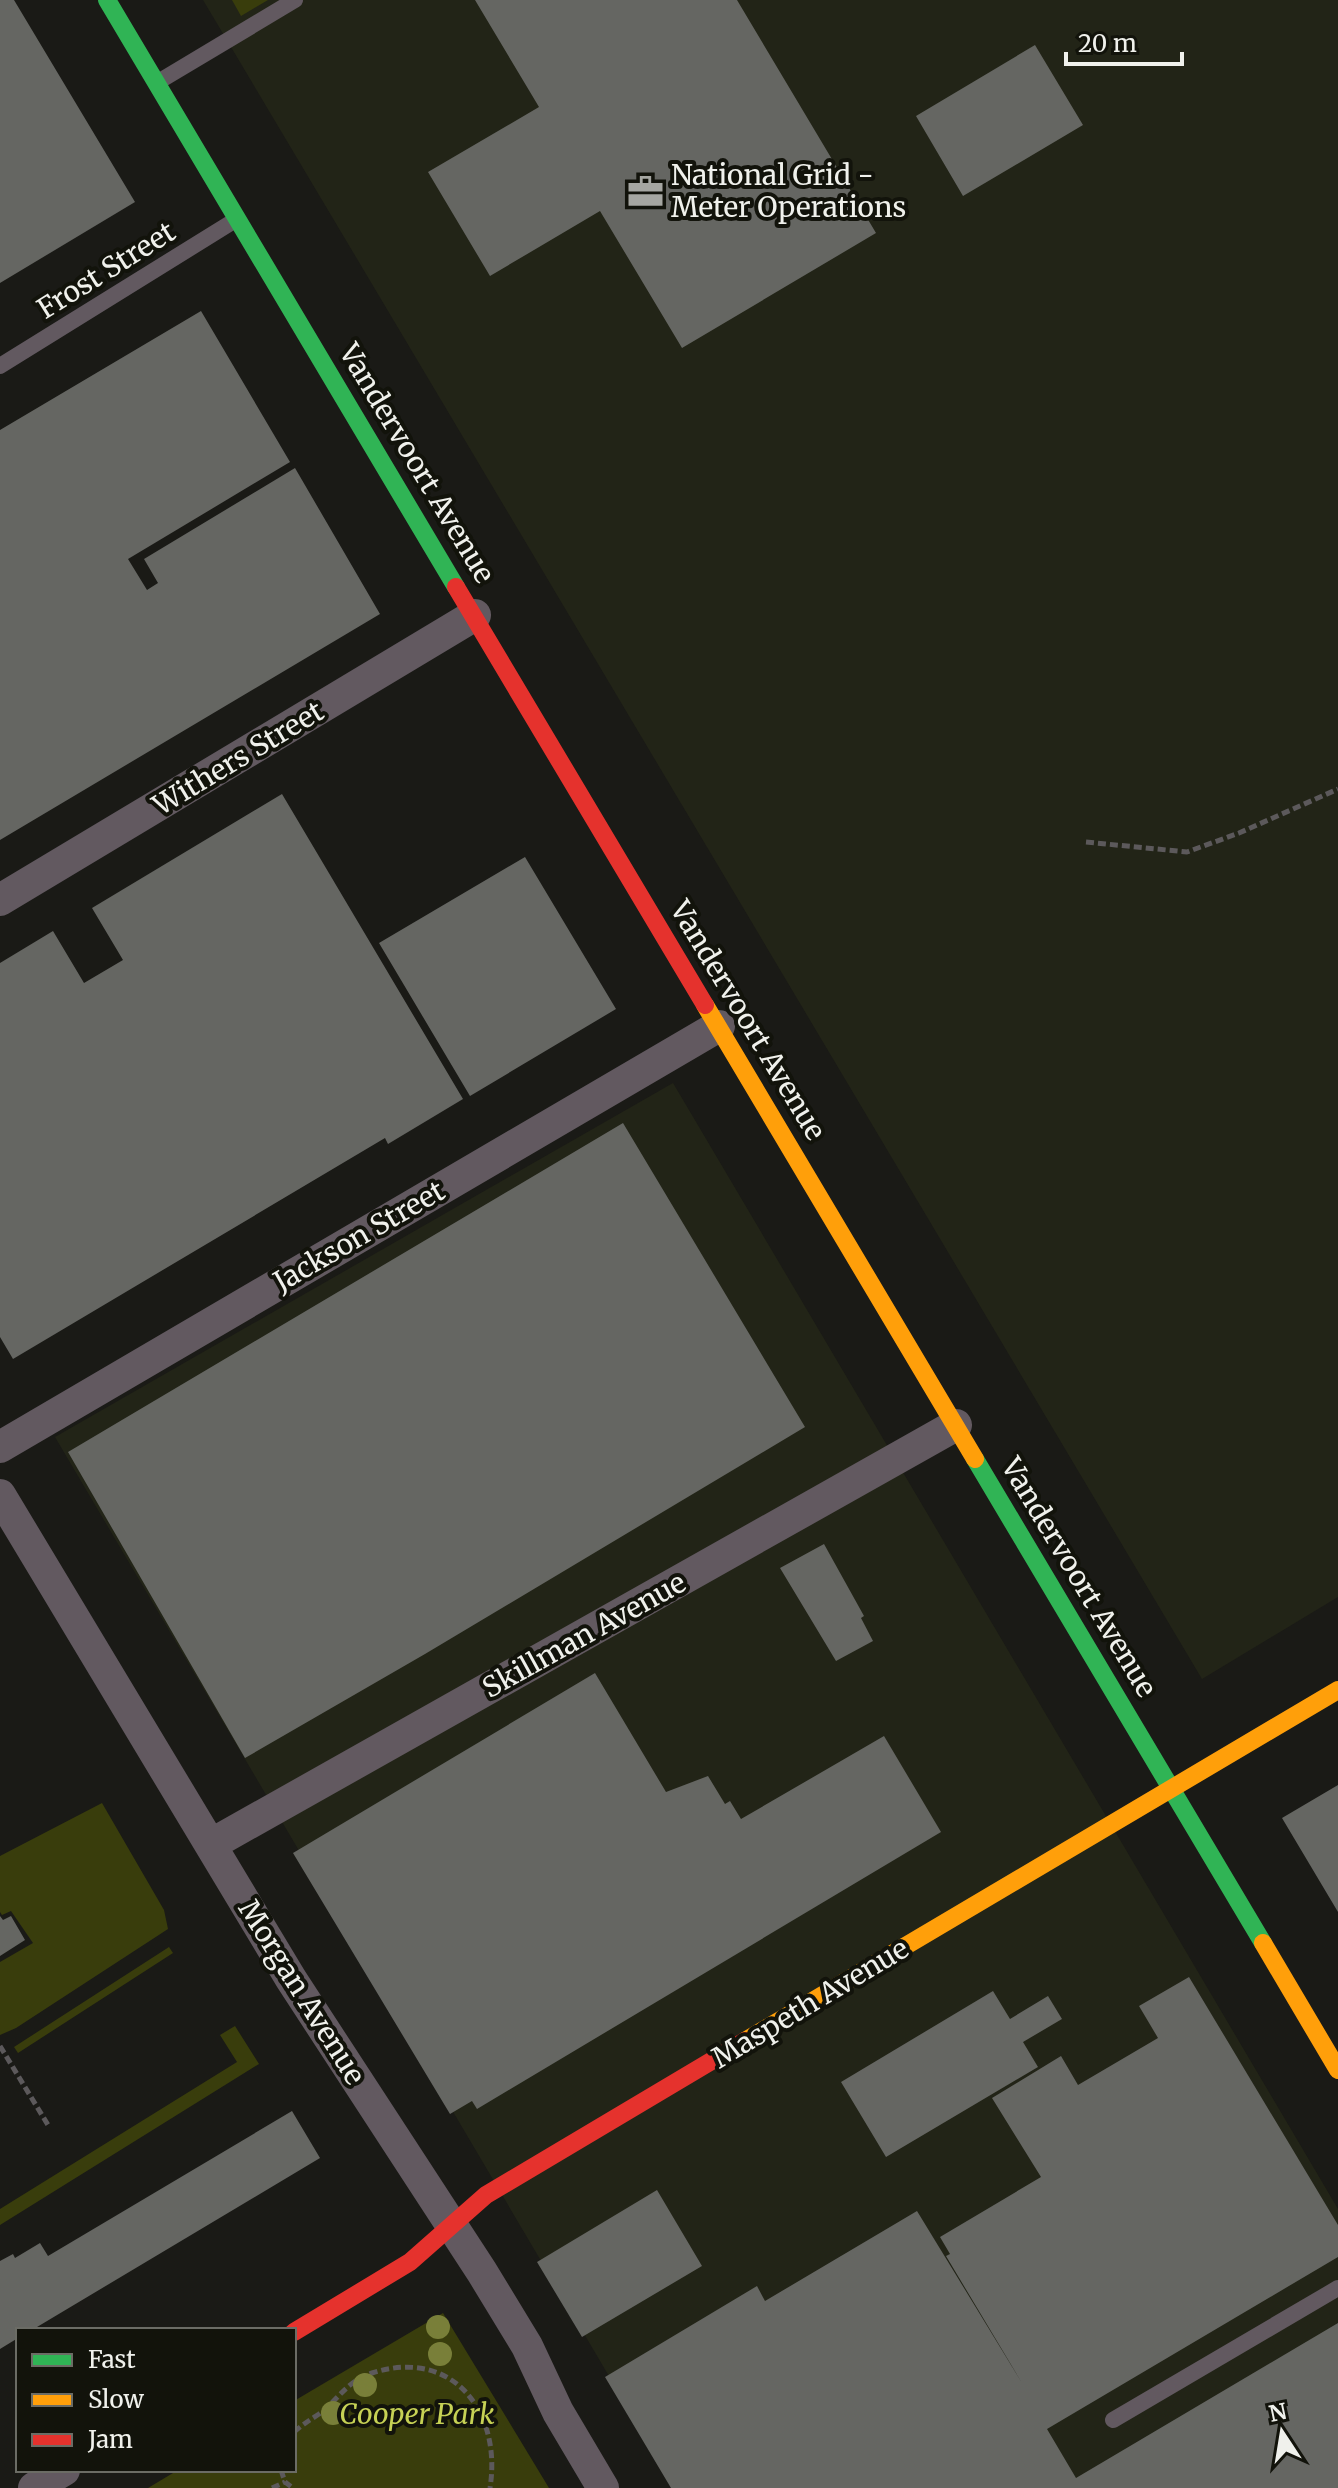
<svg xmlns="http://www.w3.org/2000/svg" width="1338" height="2488" font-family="Merriweather,serif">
	<rect width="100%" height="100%" fill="#1a1a16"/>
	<path fill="#222417" d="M203 0H1338V1597L1202 1679Z
		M673 1083 1338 2209V2488H675L55 1437Z"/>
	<path fill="#393d0c" d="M232 0H268L241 16Z
		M102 1803 164 1910 168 1929 16 2028 0 2035V1962L33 1943 11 1911 2 1915 0 1912V1856Z
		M169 1947 173 1953 18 2053 14 2047Z
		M235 2026 259 2064 0 2225V2209L237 2062 220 2035Z
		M443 2313 549 2488H148L178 2470H294V2401Z"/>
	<path fill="#656662" d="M0 0H14L135 202 0 283Z
		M475 0H737L876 233 682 348 600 211 490 276 428 172 539 107Z
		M1035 45 1083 125 963 196 916 116Z
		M201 311 290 462 128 559 147 590 158 583 144 559 295 468 380 614 0 840V430Z
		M282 794 463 1099 388 1144 385 1138 13 1359 0 1337V963L53 931 84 983 123 960 92 908Z
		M525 857 616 1009 470 1096 379 943Z
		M623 1123 805 1427 425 1654 245 1758 68 1452Z
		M824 1544 864 1616 861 1618 873 1641 836 1661 780 1568Z
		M595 1673 666 1792 708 1776 725 1804 730 1801 741 1819 884 1736 941 1832 477 2109 472 2101 450 2114 293 1853Z
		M1338 1785V1912L1282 1818Z
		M0 1916 3 1920 11 1916 25 1940 0 1956Z
		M1189 1977 1338 2225V2257L1047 2429 1076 2478 1338 2323V2488H671L605 2377 757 2286 765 2301 917 2211 1022 2383 946 2256 950 2254 940 2237 1041 2177 992 2098 1061 2056 1078 2085 1158 2038 1139 2006Z
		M993 1991 1010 2019 1048 1996 1062 2019 1023 2042 1038 2067 886 2157 841 2082Z
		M292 2111 320 2158 32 2330H18V2338L0 2349V2261L13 2254 15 2258 40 2243 48 2256Z
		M657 2190 702 2266 582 2337 537 2262Z"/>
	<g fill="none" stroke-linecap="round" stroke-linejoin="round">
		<path stroke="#5c595b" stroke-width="5" stroke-dasharray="8 4" stroke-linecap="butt" d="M1086 842 1187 852 1239 833 1338 789
			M0 2046 48 2125
			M294 2432C302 2425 310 2420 319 2414 339 2399 347 2381 372 2373 453 2347 502 2412 490 2488
			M281 2470 285 2482 293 2488
			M272 2488 285 2482"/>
		<path stroke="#625960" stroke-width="16" d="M158 82 295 0
			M0 366 237 219
			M1113 2420 1338 2288"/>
		<path stroke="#625960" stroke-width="32" d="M0 900 475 615
			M0 1447 719 1026
			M0 1495 291 1979 482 2272 527 2346 558 2412 603 2488
			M212 1844 956 1425
			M34 2488 64 2470"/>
		<path stroke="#30b455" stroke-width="18" d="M107 0 456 587
			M975 1459 1263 1943"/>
		<path stroke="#ff9f0a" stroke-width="18" d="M705 1005 975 1459
			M1263 1943 1338 2070
			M745 2041 1338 1690"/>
		<path stroke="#e5322d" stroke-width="18" d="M456 587 705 1005
			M294 2332 410 2262 486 2195 745 2041"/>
	</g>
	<g fill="#797f39">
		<circle cx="438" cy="2327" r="12"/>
		<circle cx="440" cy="2354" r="12"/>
		<circle cx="365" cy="2385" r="12"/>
		<circle cx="333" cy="2413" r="12"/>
	</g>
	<defs>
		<symbol id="office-bare" viewBox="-9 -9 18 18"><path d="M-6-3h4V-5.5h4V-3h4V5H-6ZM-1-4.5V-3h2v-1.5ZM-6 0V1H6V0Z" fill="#a5a6a1" stroke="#12130b" stroke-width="2.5" paint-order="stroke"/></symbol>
	</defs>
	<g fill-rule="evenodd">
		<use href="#office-bare" x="620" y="166" width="51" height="51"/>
	</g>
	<g text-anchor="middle" stroke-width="8" stroke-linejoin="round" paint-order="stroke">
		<g font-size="28" fill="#f0f1ec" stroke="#12130b" text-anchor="start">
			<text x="671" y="185">National Grid -<tspan x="671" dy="32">Meter Operations</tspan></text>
		</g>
		<g font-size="28" fill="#f0f1ec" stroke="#12130b">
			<text transform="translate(106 270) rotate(-32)" y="10">Frost Street</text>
			<text transform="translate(417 463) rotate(59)" y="10">Vandervoort Avenue</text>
			<text transform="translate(238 758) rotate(-31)" y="10">Withers Street</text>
			<text transform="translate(748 1020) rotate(59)" y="10">Vandervoort Avenue</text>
			<text transform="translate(359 1236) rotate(-30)" y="10">Jackson Street</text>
			<text transform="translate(1079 1577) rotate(59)" y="10">Vandervoort Avenue</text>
			<text transform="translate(584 1635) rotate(-29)" y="10">Skillman Avenue</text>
			<text transform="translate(302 1992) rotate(58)" y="10">Morgan Avenue</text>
			<text transform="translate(810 2003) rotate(-31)" y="10">Maspeth Avenue</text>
		</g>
		<g font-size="28" font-style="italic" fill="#c6d155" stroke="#12130b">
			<text x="417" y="2424">Cooper Park</text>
		</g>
	</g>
	<rect x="16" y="2328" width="280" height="144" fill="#12130b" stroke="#6b6c65" stroke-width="2"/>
	<rect x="32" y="2354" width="40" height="12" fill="#30b455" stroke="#6b6c65" stroke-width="2"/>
	<text x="88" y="2368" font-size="24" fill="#f0f1ec">Fast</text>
	<rect x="32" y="2394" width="40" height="12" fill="#ff9f0a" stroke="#6b6c65" stroke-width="2"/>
	<text x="88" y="2408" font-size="24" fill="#f0f1ec">Slow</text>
	<rect x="32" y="2434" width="40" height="12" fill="#e5322d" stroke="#6b6c65" stroke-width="2"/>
	<text x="88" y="2448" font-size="24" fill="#f0f1ec">Jam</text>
	<g transform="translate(1282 2432) rotate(348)" stroke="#12130b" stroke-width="6" paint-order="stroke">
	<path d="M0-6L14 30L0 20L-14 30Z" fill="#f0f1ec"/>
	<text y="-12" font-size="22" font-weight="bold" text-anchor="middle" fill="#f0f1ec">N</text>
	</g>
	<path d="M1066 52v12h116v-12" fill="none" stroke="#f0f1ec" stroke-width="4"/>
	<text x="1078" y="52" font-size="24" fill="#f0f1ec" stroke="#12130b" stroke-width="6" paint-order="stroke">20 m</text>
</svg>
